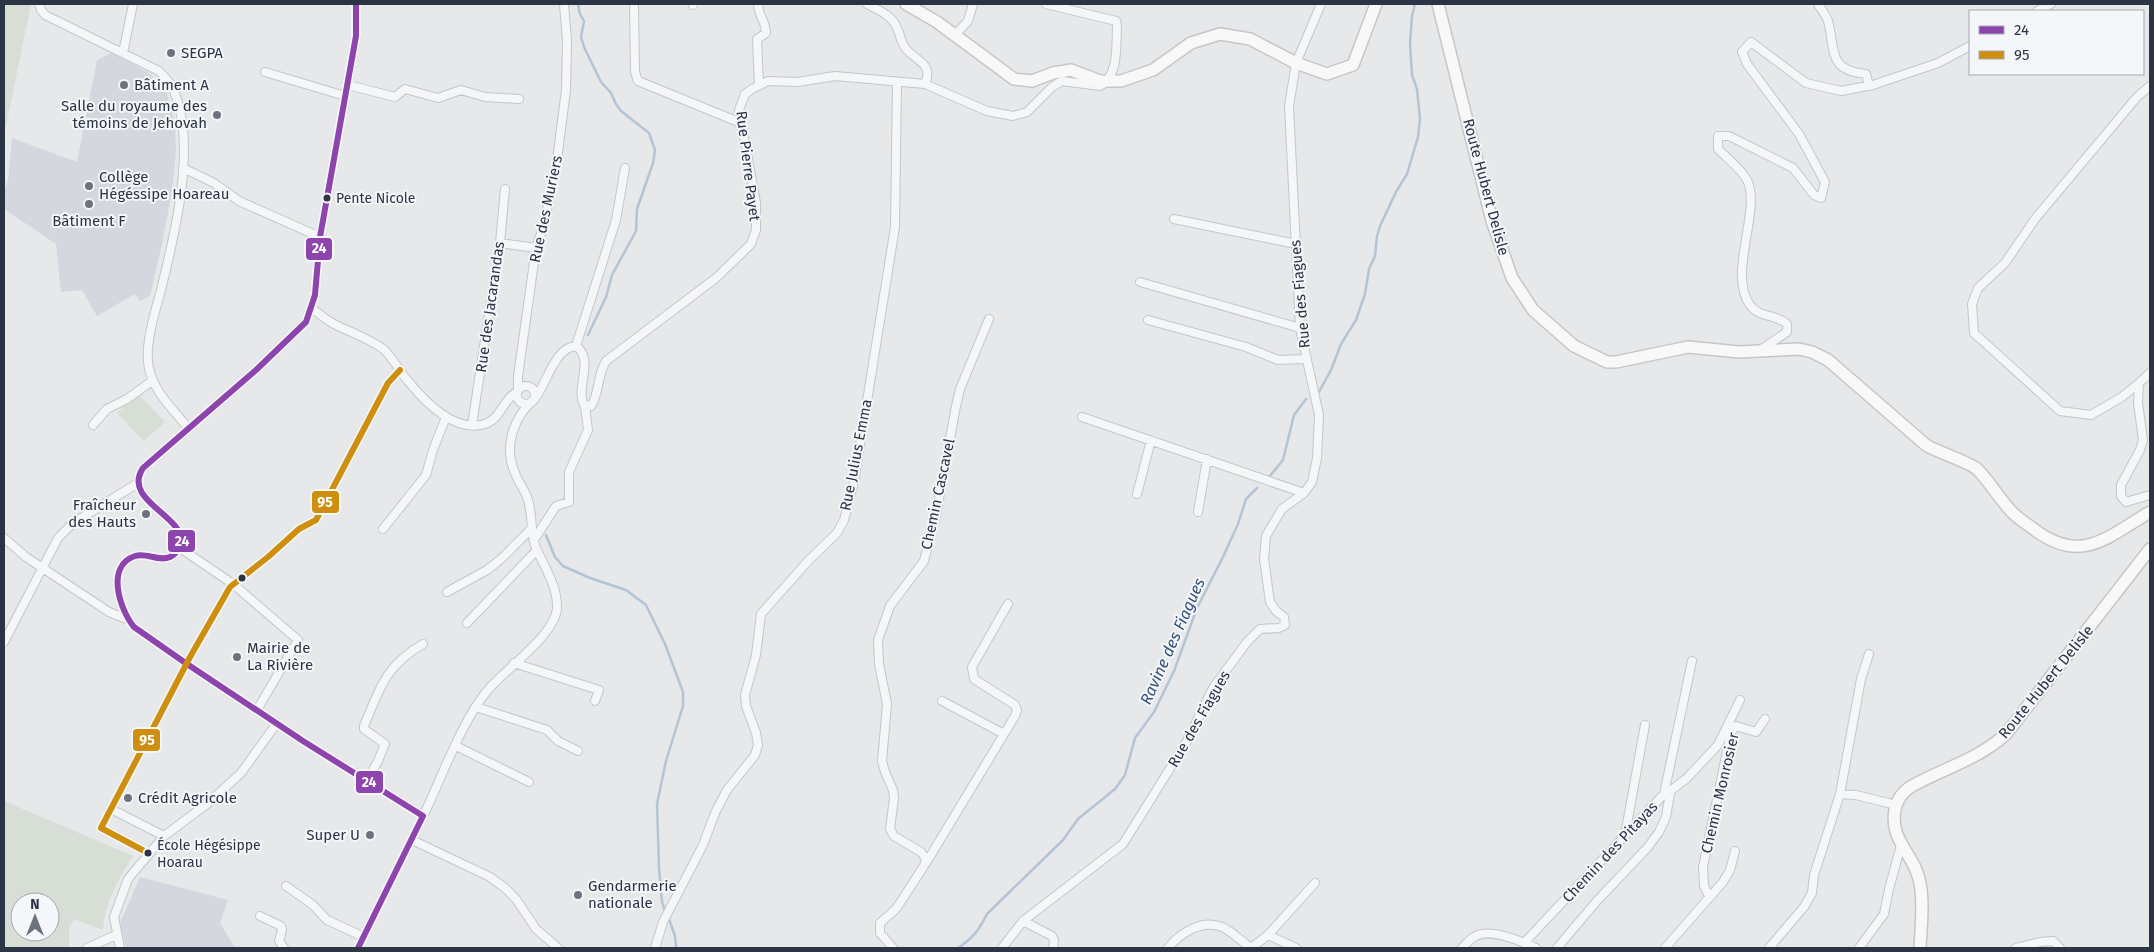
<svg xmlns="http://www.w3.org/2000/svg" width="2154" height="952" font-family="'Fira Sans',sans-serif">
	<rect width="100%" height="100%" fill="#e6e8ea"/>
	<path fill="#d4d7dd" d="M112 53 149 73 166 90 175 123 176 151 172 191 162 244 150 296 140 301 135 294 97 316 82 290 61 292 56 244 4 209V190L8 181 12 138 77 162 97 60Z
		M140 877 228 900 220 923 235 948H126L120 923Z"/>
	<path fill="#d6ded6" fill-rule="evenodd" d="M4 4H31L4 136Z
		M138 394 165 422 144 441 117 413Z
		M4 801 133 856C118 880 105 901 103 930L74 919 69 928V948H4ZM20 902H50V932H20Z"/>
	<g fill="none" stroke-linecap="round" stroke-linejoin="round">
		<path stroke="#b4c4d5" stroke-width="2.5" d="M578 4 580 14 584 21 581 37 584 47 601 82 611 93 616 104 621 111 649 133 655 150 653 163 637 209 636 231 612 275 606 297 588 335
			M1319 392 1331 370 1341 344 1356 320 1365 294 1369 269 1375 256 1377 236 1380 226 1396 192 1407 174 1418 137 1420 119 1417 89 1412 75 1410 43 1412 16 1415 4
			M1269 477 1283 460 1294 415 1306 399
			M546 535 555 557 563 566 590 578 626 590 646 605 665 644 683 692V706L666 761 657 804 659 868 662 902 665 911
			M669 919 675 936 676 947
			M958 948C974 937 979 930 987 914L1063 840 1078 819 1115 789 1125 775 1135 738 1154 712 1174 671 1197 608 1222 559 1238 524 1246 499 1257 488"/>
		<defs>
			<path id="minor" d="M39 4 41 10 45 15 159 71C163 75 168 80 171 85 199 138 175 234 161 290 155 312 144 346 149 368 153 391 174 410 188 428
				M356 4V36L320 237 315 295 306 322 256 370 143 468C122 500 181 514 182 542 180 548 176 554 170 557 158 562 147 552 135 556 105 566 120 610 134 627L187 664 303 741 423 816 358 948
				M634 4 635 72 638 81 741 123
				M693 4V5
				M758 4C758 15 766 22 766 33L757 39 759 85
				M867 4C878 10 892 15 897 28 900 34 901 41 904 46 912 60 935 62 925 84
				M1818 4C1821 9 1826 15 1828 21 1836 51 1827 70 1866 74L1869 86
				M2037 11 2051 4
				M955 35 968 21 973 4
				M123 53 133 4
				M265 72 345 96
				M348 85 395 97 405 89 438 98 461 90 485 97 519 99
				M183 168 214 183 239 201 320 237
				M1174 219 1296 244
				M500 243 536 248
				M1140 282 1300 328
				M312 308C319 314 326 320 334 324 350 332 368 338 382 348 393 357 399 371 408 381 425 402 455 433 485 424 501 419 503 399 517 392
				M1148 320 1246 347 1278 360 1305 359
				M576 346 616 220 625 168
				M1760 350 1787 332V324C1776 314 1759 318 1750 305 1727 274 1762 209 1747 180 1741 169 1727 158 1718 149V136H1729L1793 168 1814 195 1821 198 1825 182 1799 134 1747 64 1742 52 1751 42 1806 83 1841 91 1873 85 1938 63 1970 46
				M2150 373 2139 383 2138 403 2143 440 2140 450 2121 485V496L2126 502 2150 495
				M2139 383 2122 397 2091 415 2060 411 1974 333 1972 304 1978 288 2005 263 2035 219 2137 97 2150 86
				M517 395a9 9 0 1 1 18 0a9 9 0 1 1-18 0Z
				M518 391V376L536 248 544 225 557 160 566 90 567 41 564 4
				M533 401C546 387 554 347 576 346 595 359 575 388 584 405L591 406C599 396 597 375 606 361L716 278 751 244 756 230V203L739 110 745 94 752 89 768 81 798 82 835 76 925 84 987 111 1013 116 1027 112 1052 87 1062 81 1100 86C1119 77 1116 44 1117 27L1116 21 1046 4
				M1082 417 1304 493
				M93 425 107 409 127 399 152 381
				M472 425 500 243 505 189
				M1137 494 1151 440
				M1198 512 1207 459
				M383 529 426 475 433 450 446 417
				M4 538 26 557 109 612 129 620
				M534 540 556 506 569 502V472L588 430 585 406
				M180 548 233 584 298 640 257 710
				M447 592 487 570 501 559 532 528
				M467 623 537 550
				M4 642 58 538 73 523 138 483
				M514 663 599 690 595 701
				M942 701 1004 734
				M476 707 547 730 558 741 578 751
				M456 746 529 782
				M367 780 378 761 385 744 364 729V726C380 688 385 666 423 644
				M1666 794 1686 779 1718 745 1740 700
				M1840 794 1861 679 1869 654
				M111 809 164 836
				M423 816C442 778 460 724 487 691 505 669 554 636 557 609 558 587 545 568 536 548 530 533 533 516 528 500 525 490 518 482 515 473 504 448 512 422 530 403
				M1625 835 1645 725
				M412 840 490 877 505 888 516 899 536 929 558 948
				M148 853 101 828 190 657 230 587 268 557 299 529 316 520 388 383 400 370
				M926 863 1015 716 1017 710 1015 705 974 679 972 667 1008 604
				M286 886 313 905 327 920 364 937
				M1709 896 1704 886 1703 867 1731 732 1736 726 1756 732 1765 719
				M260 916 281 926 282 930 279 941 284 948
				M1023 921 1052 936 1054 940 1053 948
				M1268 935 1296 948
				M1524 943 1664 794 1692 661
				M87 948 116 935
				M120 948 114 917 128 879 164 836 207 804 241 773 277 723
				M655 948 663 922 703 845 715 813 727 790 755 755 758 745 756 733 746 706 745 695 756 655 761 614 809 560 837 533 844 520 854 482 895 227 897 82
				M893 948 880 933V923L896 909 924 866 926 859 921 852 894 836 890 829 894 798 893 790 885 772 882 761 887 704 879 664 878 640 890 606 924 561 936 515 956 406 960 389 989 319
				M1002 948 1023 921 1123 844 1187 741 1213 688 1247 642 1260 629 1279 628 1285 625 1284 617 1276 611 1270 602 1264 559 1266 536 1282 509 1304 493 1312 482 1317 458 1319 415 1300 328 1289 106 1296 63 1321 4
				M1168 948C1180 933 1202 919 1222 927 1232 931 1242 942 1251 948
				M1251 948 1268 935 1315 883
				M1462 948C1465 945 1469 940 1474 937 1488 927 1521 941 1536 948
				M1557 948 1596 902 1648 847 1659 832 1666 817 1670 793
				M1665 948 1723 882 1730 870 1735 851
				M1769 948 1804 907 1812 893 1814 875 1840 794 1856 795 1896 805
				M1859 948 1884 914 1889 889 1901 845
				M2016 948 2040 942 2053 941 2060 948"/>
			<path id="secondary" d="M906 4 937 22 1014 79 1032 81 1053 73 1071 70 1100 81H1121L1153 70 1191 43 1220 34 1250 39 1296 63 1327 74 1353 65 1376 4
				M1438 4 1492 221 1512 278 1533 310 1574 346 1607 362H1616L1688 347 1739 352 1799 349 1812 352 1828 360 1926 445C1939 453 1967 461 1977 469 1989 481 1999 498 2011 511 2016 517 2024 522 2031 527 2080 566 2106 538 2150 512
				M1920 948C1921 927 1924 904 1920 883 1915 854 1889 841 1895 810 1897 800 1903 791 1912 786 1944 768 1979 759 2006 734L2150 549"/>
		</defs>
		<use href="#minor" stroke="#c4c6c8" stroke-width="10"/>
		<use href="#secondary" stroke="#c4c6c8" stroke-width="14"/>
		<use href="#minor" stroke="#f5f6f7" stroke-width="8"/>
		<use href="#secondary" stroke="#f8f8f8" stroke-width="11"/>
		<defs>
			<path id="bus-1" d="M356 4V36L320 237 315 295 306 322 256 370 143 468C122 500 181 514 182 542 180 548 176 554 170 557 158 562 147 552 135 556 105 566 120 610 134 627L187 664 303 741 423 816 358 948"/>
			<path id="bus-2" d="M148 853 101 828 190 657 230 587 268 557 299 529 316 520 388 383 400 370"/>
		</defs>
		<use href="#bus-1" stroke="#f4f6f9" stroke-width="10"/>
		<use href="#bus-2" stroke="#f4f6f9" stroke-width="10"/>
		<use href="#bus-1" stroke="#8e44ad" stroke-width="6"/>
		<use href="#bus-2" stroke="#ce8f0e" stroke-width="6"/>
	</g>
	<g fill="#6c737f" stroke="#f4f6f9" stroke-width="2">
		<circle cx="171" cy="53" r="5"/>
		<circle cx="124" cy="85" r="5"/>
		<circle cx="217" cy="115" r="5"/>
		<circle cx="89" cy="186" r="5"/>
		<circle cx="89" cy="204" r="5"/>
		<circle cx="146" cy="514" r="5"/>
		<circle cx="237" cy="657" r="5"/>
		<circle cx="128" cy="798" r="5"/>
		<circle cx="370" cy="835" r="5"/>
		<circle cx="578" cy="895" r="5"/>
	</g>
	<g fill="#2b3445" stroke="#f4f6f9" stroke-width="2">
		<circle cx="327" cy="198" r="4.5"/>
		<circle cx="242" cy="578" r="4.5"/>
		<circle cx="148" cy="853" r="4.5"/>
	</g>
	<g text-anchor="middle" stroke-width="4" stroke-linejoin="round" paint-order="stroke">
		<g font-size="14" fill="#2b3445" stroke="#f4f6f9" text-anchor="start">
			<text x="336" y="203">Pente Nicole</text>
			<text x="157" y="850">École Hégésippe<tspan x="157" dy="17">Hoarau</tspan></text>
		</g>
		<g font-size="15" fill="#2b3445" stroke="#f4f6f9" text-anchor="start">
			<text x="181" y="58">SEGPA</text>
			<text x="134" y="90">Bâtiment A</text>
			<text x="207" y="111" text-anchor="end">Salle du royaume des<tspan x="207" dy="17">témoins de Jehovah</tspan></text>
			<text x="99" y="182">Collège<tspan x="99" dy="17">Hégéssipe Hoareau</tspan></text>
			<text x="89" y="226" text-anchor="middle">Bâtiment F</text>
			<text x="136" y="510" text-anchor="end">Fraîcheur<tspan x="136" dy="17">des Hauts</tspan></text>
			<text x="247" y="653">Mairie de<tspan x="247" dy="17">La Rivière</tspan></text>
			<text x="138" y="803">Crédit Agricole</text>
			<text x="360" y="840" text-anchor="end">Super U</text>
			<text x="588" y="891">Gendarmerie<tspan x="588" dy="17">nationale</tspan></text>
		</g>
		<g font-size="15" fill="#2b3445" stroke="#f4f6f9">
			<text transform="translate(748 166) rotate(83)" y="5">Rue Pierre Payet</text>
			<text transform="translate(1486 187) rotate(75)" y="5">Route Hubert Delisle</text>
			<text transform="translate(546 209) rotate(-78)" y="5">Rue des Muriers</text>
			<text transform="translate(1300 294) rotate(-95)" y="5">Rue des Fiagues</text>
			<text transform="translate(490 307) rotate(-82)" y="5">Rue des Jacarandas</text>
			<text transform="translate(856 455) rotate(-79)" y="5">Rue Julius Emma</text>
			<text transform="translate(938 494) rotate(-78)" y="5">Chemin Cascavel</text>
			<text transform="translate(2046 682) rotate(-51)" y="5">Route Hubert Delisle</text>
			<text transform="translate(1199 719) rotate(-60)" y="5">Rue des Fiagues</text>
			<text transform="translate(1720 793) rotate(-77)" y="5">Chemin Monrosier</text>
			<text transform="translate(1610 852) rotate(-47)" y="5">Chemin des Pitayas</text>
		</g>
		<g font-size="16" font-style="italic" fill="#34527a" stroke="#f4f6f9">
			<text transform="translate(1172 641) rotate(-66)" y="6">Ravine des Fiagues</text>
		</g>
	</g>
	<g stroke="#f4f6f9" stroke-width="2">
		<rect x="305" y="237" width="28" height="24" rx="5" fill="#8e44ad"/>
		<rect x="311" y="490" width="29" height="24" rx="5" fill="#ce8f0e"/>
		<rect x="167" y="529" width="29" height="24" rx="5" fill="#8e44ad"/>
		<rect x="132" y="728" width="29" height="24" rx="5" fill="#ce8f0e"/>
		<rect x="355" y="770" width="29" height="24" rx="5" fill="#8e44ad"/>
	</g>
	<g font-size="14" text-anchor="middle" font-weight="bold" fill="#fff">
		<text x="319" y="253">24</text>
		<text x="325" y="507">95</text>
		<text x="182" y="546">24</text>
		<text x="147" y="745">95</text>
		<text x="369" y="787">24</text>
	</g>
	<rect width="2154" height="952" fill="none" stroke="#2b3445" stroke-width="10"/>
	<rect x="1969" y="10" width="175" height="65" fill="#f4f6f9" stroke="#a4a8b1"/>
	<rect x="1979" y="26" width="25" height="8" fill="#8e44ad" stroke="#a4a8b1"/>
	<text x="2014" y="35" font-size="15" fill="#2b3445">24</text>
	<rect x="1979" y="51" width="25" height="8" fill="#ce8f0e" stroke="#a4a8b1"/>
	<text x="2014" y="60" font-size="15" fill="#2b3445">95</text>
	<g transform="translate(35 917)"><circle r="24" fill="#f4f6f9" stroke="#a4a8b1"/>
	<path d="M0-4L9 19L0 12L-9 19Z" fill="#6c737f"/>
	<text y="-8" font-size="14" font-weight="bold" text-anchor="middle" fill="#2b3445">N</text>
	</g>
</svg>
